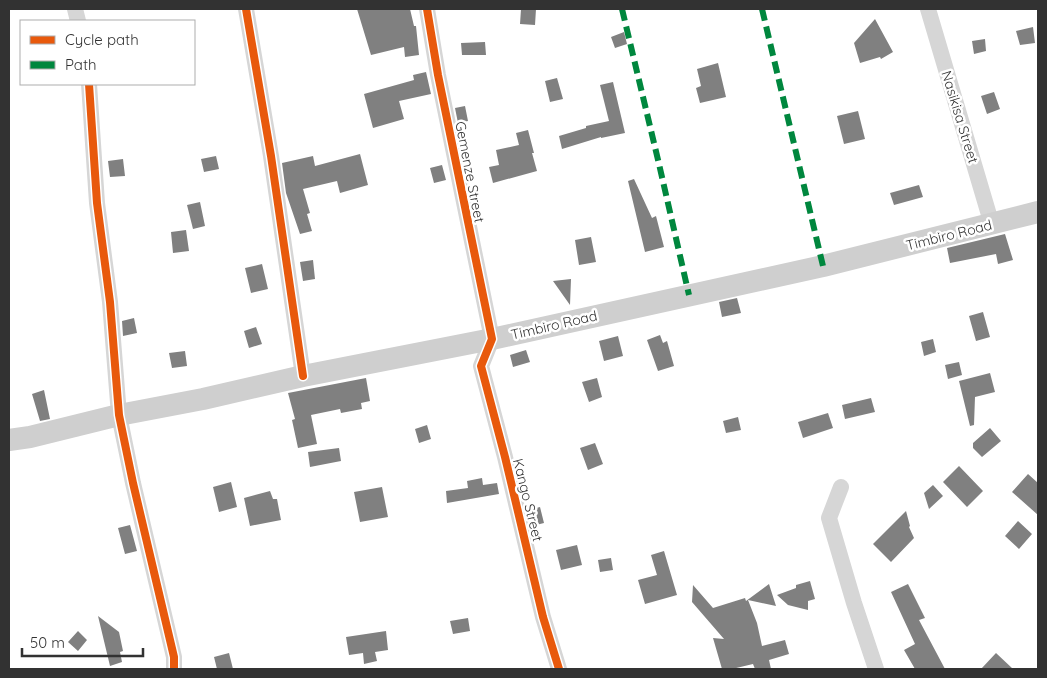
<svg xmlns="http://www.w3.org/2000/svg" width="1047" height="678" font-family="Quicksand,sans-serif">
	<rect width="100%" height="100%" fill="#fff"/>
	<path fill="#808080" d="M357 9H410L414 26H416L419 55 405 57 404 47 371 55Z
		M521 9H536L535 25 520 24Z
		M875 19 893 52 881 59 880 57 860 63 854 43Z
		M1033 27 1035 43 1020 45 1016 31Z
		M624 32 627 44 615 48 611 37Z
		M985 39 986 51 974 54 972 41Z
		M485 42 486 55H462L461 43Z
		M718 63 726 97 700 103 696 88 701 86 697 69Z
		M426 72 431 94 399 101 404 119 373 128 364 94 414 80 413 75Z
		M557 78 563 99 550 102 545 81Z
		M613 82 625 133 601 138V137L562 149 559 136 586 128V126L609 121 600 85Z
		M994 92 1000 109 987 114 981 96Z
		M465 106 468 121 458 123 455 108Z
		M858 111 865 139 844 144 837 116Z
		M528 130 534 153H532L537 171 493 183 489 167 499 165 496 150 519 145 516 133Z
		M360 154 368 185 340 193 337 181 303 189 310 213 307 214 312 231 300 234 286 193 282 163 313 156 315 166Z
		M216 156 219 169 204 172 201 159Z
		M123 159 125 176 110 177 108 161Z
		M442 165 446 180 434 183 430 168Z
		M634 179 652 218 656 216 664 247 645 252 628 181Z
		M919 185 923 197 894 205 890 193Z
		M200 202 205 226 193 229 187 205Z
		M186 230 189 251 173 253 171 232Z
		M1005 234 1013 260 998 264 996 254 950 263 947 248Z
		M591 237 596 262 579 265 575 240Z
		M313 260 315 279 303 281 300 262Z
		M262 264 268 289 251 293 245 268Z
		M571 279 570 305 553 281Z
		M737 298 741 313 722 317 719 302Z
		M983 312 990 337 976 341 969 316Z
		M134 318 137 333 123 336 122 321Z
		M256 327 262 344 249 348 244 331Z
		M660 335 663 343 667 341 674 366 658 371 647 340Z
		M618 336 623 356 604 361 599 341Z
		M933 339 936 352 924 356 921 342Z
		M526 350 530 362 513 367 510 355Z
		M185 351 187 366 172 368 169 353Z
		M959 362 962 375 948 379 945 365Z
		M990 373 995 392 975 397 974 425 970 426 959 381Z
		M366 378 370 401 361 403 362 409 341 413 340 409 311 415 317 444 298 448 292 420 295 419 288 393Z
		M597 378 602 397 589 402 582 382Z
		M44 390 50 419 40 421 32 394Z
		M871 398 875 412 845 419 842 405Z
		M828 413 833 428 803 438 798 422Z
		M738 417 741 430 726 433 723 421Z
		M427 425 431 439 419 443 415 429Z
		M990 428 1001 441 982 457 973 448V443Z
		M595 443 603 464 588 470 580 448Z
		M339 448 341 461 310 467 308 452Z
		M959 466 983 491 967 507 943 482Z
		M1028 474 1038 483V515L1012 492Z
		M482 478 483 485 497 483 499 494 447 503 446 491 468 488 467 481Z
		M231 482 237 507 219 512 213 487Z
		M933 485 943 496 929 509 924 493Z
		M382 487 388 517 360 522 354 492Z
		M270 491 273 499H277L281 520 250 526 244 498Z
		M540 507 544 523 532 526 528 510Z
		M906 511 910 526 909 527 914 538 891 562 873 544Z
		M1018 521 1032 534 1019 549 1005 536Z
		M130 525 137 551 125 554 118 528Z
		M577 545 582 565 561 570 556 550Z
		M664 551 677 595 645 604 638 580 657 575 651 555Z
		M611 558 613 570 600 572 598 560Z
		M810 581 815 599 808 601V610L788 605 777 595 796 588V585Z
		M769 584 776 606 748 600 757 623 762 646 785 640 789 654 769 660 771 669H755L753 664 732 669H722L713 638 724 639 692 602 693 585 713 608 745 598 746 601Z
		M908 584 925 618 919 620 945 669H915L904 650 915 644 891 592Z
		M98 616 119 632 123 651 120 652 122 662 110 666Z
		M468 618 470 631 453 634 450 621Z
		M78 631 87 640 78 651 68 642Z
		M386 631 388 650 375 652 377 661 364 664 363 653 349 655 346 637Z
		M229 653 233 669H217L214 657Z
		M996 653 1013 669H981Z"/>
	<g fill="none" stroke-linecap="round" stroke-linejoin="round">
		<path stroke="#d6d6d6" stroke-width="16" d="M75 9 78 21
			M246 9 271 156 303 376
			M427 9 438 75 492 339 481 366 505 457 543 617 559 669
			M928 9 992 225
			M89 84 97 203 110 302 119 415 133 483 174 657V669
			M841 487 829 518 854 603 876 669"/>
		<path stroke="#cfcfcf" stroke-width="22" d="M9 440 30 437 119 415 203 399 303 376 492 339 823 266 1038 212"/>
		<path stroke="#00873e" stroke-width="6" stroke-dasharray="12 6" stroke-linecap="butt" d="M622 9 659 164 689 295
			M762 9 823 266"/>
		<defs>
			<path id="cycleway" d="M246 9 271 156 303 376
				M427 9 438 75 492 339 481 366 505 457 543 617 559 669
				M89 84 97 203 110 302 119 415 133 483 174 657V669"/>
		</defs>
		<use href="#cycleway" stroke="#fff" stroke-width="11"/>
		<use href="#cycleway" stroke="#e8590c" stroke-width="8"/>
	</g>
	<g text-anchor="middle" stroke-width="5" stroke-linejoin="round" paint-order="stroke">
		<g font-size="14" fill="#323232" stroke="#fff">
			<text transform="translate(960 117) rotate(73)" y="5">Nasikisa Street</text>
			<text transform="translate(470 172) rotate(79)" y="5">Gemenze Street</text>
			<text transform="translate(949 235) rotate(-14)" y="5">Timbiro Road</text>
			<text transform="translate(554 325) rotate(-13)" y="5">Timbiro Road</text>
			<text transform="translate(528 500) rotate(76)" y="5">Kango Street</text>
		</g>
	</g>
	<rect width="1047" height="678" fill="none" stroke="#323232" stroke-width="20"/>
	<rect x="20" y="20" width="175" height="65" fill="#ffffff" stroke="#adadad"/>
	<rect x="30" y="36" width="25" height="8" fill="#e8590c" stroke="#adadad"/>
	<text x="65" y="45" font-size="15" fill="#323232">Cycle path</text>
	<rect x="30" y="61" width="25" height="8" fill="#00873e" stroke="#adadad"/>
	<text x="65" y="70" font-size="15" fill="#323232">Path</text>
	<path d="M22 648v8h121v-8" fill="none" stroke="#323232" stroke-width="2.5"/>
	<text x="30" y="648" font-size="15" fill="#323232" stroke="#ffffff" stroke-width="4" paint-order="stroke">50 m</text>
</svg>
